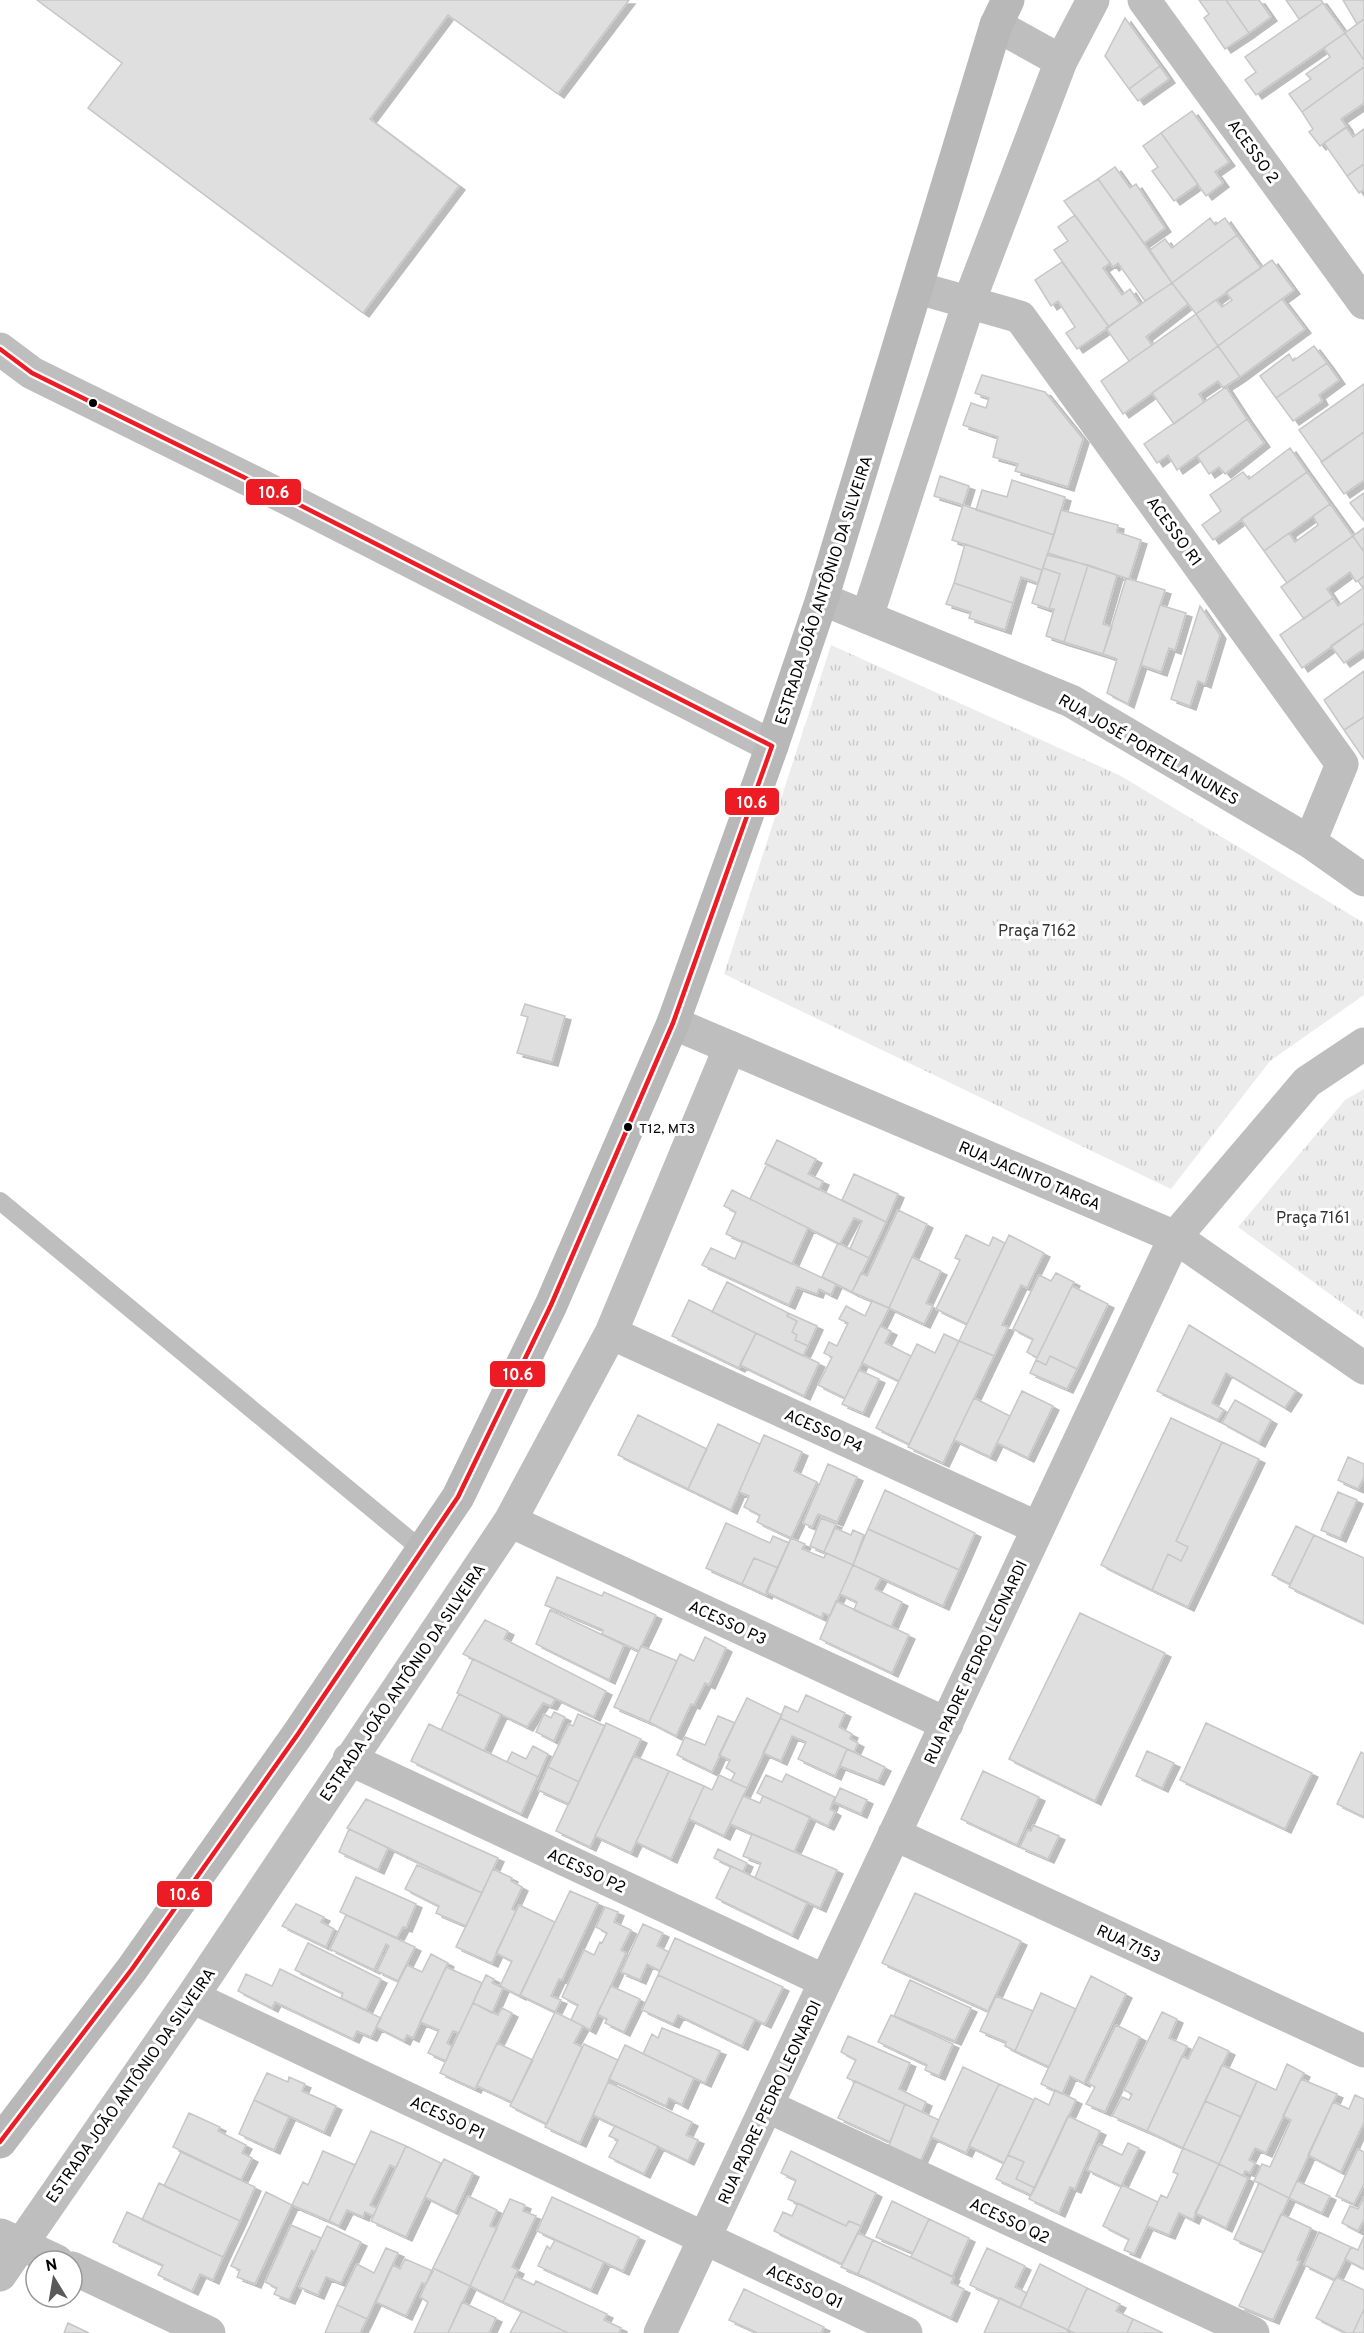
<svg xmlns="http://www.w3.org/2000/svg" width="1364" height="2333" font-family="Overpass,sans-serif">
	<defs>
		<pattern id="park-tufts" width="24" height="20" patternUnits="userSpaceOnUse" patternTransform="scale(1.5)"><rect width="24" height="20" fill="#ececec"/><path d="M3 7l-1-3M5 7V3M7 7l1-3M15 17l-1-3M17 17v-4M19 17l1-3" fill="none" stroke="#c9c9c9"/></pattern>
		<filter id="shadow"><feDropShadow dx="6" dy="4" stdDeviation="0" flood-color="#0004"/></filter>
	</defs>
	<rect width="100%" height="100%" fill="#fff"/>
	<path fill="url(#park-tufts)" d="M831 645 1121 776 1364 923V995L1270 1061 1171 1189 724 974Z
		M1364 1089V1319L1238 1227 1345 1100Z"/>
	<path fill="#dfdfdf" stroke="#c7c7c7" stroke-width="1.5" filter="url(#shadow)" d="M37 0H629L558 94 448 15 370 119 459 186 363 313 88 108 122 63Z
		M1199 0H1226L1249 33 1225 49 1204 18 1209 14Z
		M1226 0H1259L1271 17 1249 33Z
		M1286 0H1321L1323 3 1299 19Z
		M1343 0H1364V19L1357 24Z
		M1323 3 1345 33 1256 95 1245 80 1256 72 1245 57Z
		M1125 18 1160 66 1129 89 1105 56Z
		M1364 19V60L1345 33Z
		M1345 33 1364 60V67L1302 112 1289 94 1311 79 1306 74 1330 57 1324 48Z
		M1160 66 1169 79 1138 101 1129 89Z
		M1364 67V103L1341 119 1347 127 1320 146 1309 132 1313 129 1302 112Z
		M1192 111 1229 162 1215 172 1223 183 1206 196 1161 133Z
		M1346 127 1353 137 1364 129V164L1347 176 1324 143Z
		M1161 133 1198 184 1174 201 1152 171 1158 167 1143 146Z
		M1364 164V190L1359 193 1347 176Z
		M1115 167 1130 188 1136 184 1165 228 1144 243 1098 179Z
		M1098 179 1172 283 1145 301 1118 263 1113 267 1064 201Z
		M1075 215 1110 263 1103 268 1122 295 1130 289 1140 304 1109 327 1054 250 1068 241 1058 227Z
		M1210 218 1215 225 1225 218 1237 235 1172 283 1150 250 1165 239 1172 248Z
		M1237 235 1261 268 1196 314 1172 283Z
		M1272 260 1294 290 1218 346 1196 314 1216 300 1222 307 1232 300 1226 292Z
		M1062 262 1109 327 1077 349 1066 333 1075 327 1058 301 1051 306 1035 280Z
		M1172 283 1188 304 1146 337 1152 345 1129 361 1106 328Z
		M1282 299 1305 329 1240 377 1218 346Z
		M1196 314 1218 346 1123 414 1101 381Z
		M1218 346 1240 377 1223 388 1218 381 1199 394 1204 402 1174 424 1152 393Z
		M1314 346 1327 363 1276 398 1260 376 1289 354 1293 361Z
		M1327 363 1339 380 1319 395 1322 401 1293 421 1276 398Z
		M982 375 1045 392 1083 439 1068 487 1015 471 1018 464 993 457 998 437 963 425 971 403 986 408 989 398 975 393Z
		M1364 384V432L1322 462 1299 430Z
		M1226 387 1247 419 1177 470 1168 455 1157 463 1144 444Z
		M1247 419 1264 443 1225 474 1219 467 1209 474 1197 456Z
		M1364 432V480L1344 494 1321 462Z
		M1290 448 1307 472 1213 540 1202 525 1221 511 1210 495 1243 472 1249 479Z
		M1307 472 1330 504 1264 551 1241 519Z
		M940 476 969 486 963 505 934 496Z
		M1012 480 1065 497 1054 535 976 510 982 490 1007 497Z
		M1364 493V521L1350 503Z
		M1330 504 1353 536 1287 583 1264 551 1289 533 1295 542 1318 525 1313 516Z
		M963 505 1054 535 1042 570 952 540Z
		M1061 510 1118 525 1117 532 1141 540 1129 579 1048 553Z
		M1364 528V552L1353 536Z
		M1353 536 1364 552V576L1356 582 1350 572 1327 589 1333 598 1304 619 1281 587Z
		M965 544 1042 570 1038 583 1021 577 1013 603 954 583Z
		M1047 555 1088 565 1064 642 1046 636 1054 609H1049L1060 574 1043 568Z
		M1088 565 1117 575 1103 624 1112 627 1103 654 1064 642Z
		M1043 568 1060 574 1049 609 1032 603Z
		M1364 576V623L1302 668 1280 635 1333 598 1338 606 1363 588 1358 581Z
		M1126 578 1165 590 1128 704 1107 693 1117 659 1103 654Z
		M954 583 1013 603 1005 630 969 618 971 612 946 604Z
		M1160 605 1186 613 1175 650 1169 648 1161 672 1141 665Z
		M1200 606 1220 635 1205 684 1198 681 1190 706 1171 699Z
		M1364 623V649L1344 663 1331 646Z
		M1364 671V717L1344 730 1324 700Z
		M1364 717V759L1344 730Z
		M525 1004 565 1016 552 1062 517 1053 528 1017 521 1015Z
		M777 1140 816 1159 808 1174 823 1181 819 1190 765 1164Z
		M767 1164 886 1222 869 1258 850 1249 862 1221 854 1218 840 1244 750 1199Z
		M854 1174 898 1194 886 1222 842 1200Z
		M732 1190 808 1228 792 1264 726 1234 736 1212 724 1206Z
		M898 1210 927 1224 889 1308 852 1292 861 1273 867 1276Z
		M966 1235 989 1246 993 1237 1005 1243 967 1324 936 1309 960 1260 955 1258Z
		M1009 1235 1044 1253 1027 1288 1021 1285 1002 1325 1008 1327 994 1356 959 1341Z
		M743 1241 836 1284 831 1295 819 1289 817 1294 797 1287 789 1305 702 1265 711 1248 735 1259Z
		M838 1243 869 1258 852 1292 822 1277Z
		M912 1257 941 1271 926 1303 933 1306 924 1324 889 1308Z
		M1056 1273 1074 1282 1037 1358 1027 1352 1033 1339 1013 1329 1039 1275 1051 1281Z
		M727 1282 788 1313 787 1316 797 1321 792 1332 797 1335 795 1340 808 1346 803 1356 712 1312Z
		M1072 1286 1108 1304 1077 1369 1050 1356 1046 1365 1036 1360Z
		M689 1300 756 1333 739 1368 672 1336Z
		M872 1301 889 1308 845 1398 818 1385 832 1357 824 1353 829 1342 837 1346 848 1323 839 1319 846 1306 865 1316Z
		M788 1313 817 1326 808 1346 795 1340 797 1335 792 1332 797 1321 787 1316Z
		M1189 1325 1296 1391 1285 1408 1226 1373 1212 1403 1224 1410 1218 1420 1157 1391Z
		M880 1326 891 1331 885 1343 911 1356 899 1381 862 1363Z
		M756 1333 819 1363 804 1396 740 1365Z
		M944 1334 959 1341 909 1444 876 1428 917 1344 935 1353Z
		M959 1341 994 1356 943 1463 908 1447Z
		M1050 1356 1077 1369 1067 1389 1030 1373 1036 1360 1046 1365Z
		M859 1370 879 1379 863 1413 842 1404Z
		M1022 1391 1053 1406 1028 1458 997 1443Z
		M974 1398 1010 1416 990 1457 954 1440Z
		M1235 1400 1271 1420 1259 1443 1222 1423Z
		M638 1415 707 1449 688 1489 618 1455Z
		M1171 1418 1222 1442 1176 1541 1188 1547 1181 1561 1168 1554 1152 1590 1101 1565Z
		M718 1424 760 1444 731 1510 688 1489Z
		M764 1435 802 1452 794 1471 817 1482 791 1538 757 1522 760 1515 744 1507 749 1496 739 1492Z
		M1222 1442 1259 1459 1188 1607 1152 1590 1168 1554 1181 1561 1188 1547 1176 1541Z
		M1348 1457 1364 1464V1477L1358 1489 1338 1480Z
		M828 1464 857 1477 837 1522 818 1514 812 1527 803 1523Z
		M885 1490 975 1533 959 1570 868 1529Z
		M1338 1492 1357 1500 1340 1538 1321 1530Z
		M821 1518 836 1524 824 1552 810 1546Z
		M726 1523 770 1543 773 1536 789 1543 778 1568 754 1558 742 1584 706 1568Z
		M1296 1526 1314 1535 1290 1584 1272 1575Z
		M835 1528 851 1535 853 1530 864 1535 853 1565 824 1552Z
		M868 1529 959 1570 943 1606 853 1565Z
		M1314 1535 1364 1558V1623L1289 1587Z
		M791 1538 805 1544 802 1549 824 1558 826 1553 853 1565 830 1616 823 1613 822 1618 766 1592Z
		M754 1558 778 1568 766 1595 742 1584Z
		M853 1565 881 1578 875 1589 902 1602 891 1627 854 1610 857 1602 840 1594Z
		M557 1577 602 1596 604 1592 656 1615 639 1651 602 1634 603 1630 545 1605Z
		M836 1601 909 1635 892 1673 820 1639Z
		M550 1610 624 1645 609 1680 536 1644Z
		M1080 1613 1165 1653 1095 1801 1009 1759Z
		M485 1620 508 1631 504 1639 606 1691 594 1717 463 1654Z
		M705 1637 726 1648 709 1685 705 1683 694 1705 691 1704 676 1736 649 1722 680 1654 694 1661Z
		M641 1646 677 1661 649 1722 614 1707Z
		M473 1659 555 1699 551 1706 543 1703 527 1727 459 1694 457 1693Z
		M459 1694 501 1714 484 1751 441 1730Z
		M806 1695 845 1713 839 1727 852 1734 850 1739 858 1743 854 1752 780 1718 785 1706 798 1712Z
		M747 1698 782 1715 747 1788 731 1781 735 1773 726 1768 730 1760 719 1755Z
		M554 1712 565 1717 554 1741 536 1732 544 1714 551 1718Z
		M578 1714 605 1726 579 1782 548 1767 569 1724 573 1726Z
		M718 1716 735 1723 712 1772 677 1755 685 1737 705 1745Z
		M780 1718 847 1749 835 1776 798 1759 806 1742 792 1736 781 1761 763 1753Z
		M606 1723 641 1739 590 1847 556 1831Z
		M1206 1723 1312 1773 1285 1829 1180 1780Z
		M429 1724 538 1777 521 1814 411 1761Z
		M533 1746 548 1754 538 1777 507 1762 512 1752 526 1759Z
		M847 1749 885 1767 878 1781 840 1766Z
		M1147 1751 1174 1763 1162 1788 1136 1776Z
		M1361 1752 1364 1754V1817L1337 1804Z
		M634 1756 669 1771 631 1853 595 1836Z
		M548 1767 579 1782 569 1804 538 1790Z
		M669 1771 704 1786 671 1859 636 1842Z
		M983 1771 1039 1797 1017 1845 961 1819Z
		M786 1774 835 1797 830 1809 835 1812 828 1826 757 1793 766 1775 782 1782Z
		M719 1775 747 1788 724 1836 689 1819 704 1786 712 1790Z
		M840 1788 867 1800 861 1814 834 1802Z
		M743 1796 760 1803 763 1796 810 1817 794 1852 730 1824Z
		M366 1799 498 1858 482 1893 347 1828Z
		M1033 1825 1059 1836 1048 1859 1020 1847 1028 1830 1031 1831Z
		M349 1829 388 1848 378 1870 339 1852Z
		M752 1834 837 1870 820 1908 755 1878 761 1863 743 1856Z
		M718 1849 747 1863 743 1872 714 1858Z
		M417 1865 482 1893 466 1926 436 1913 439 1906 405 1889Z
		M731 1866 807 1903 792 1935 716 1898Z
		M493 1869 512 1878 511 1881 522 1887 512 1909 516 1911 492 1963 456 1947Z
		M356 1877 416 1904 406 1928 403 1927 397 1938 340 1912Z
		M570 1891 598 1903 562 1980 559 1979 551 1996 561 2000 555 2012 520 1995Z
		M915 1893 1021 1941 988 2011 882 1963Z
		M296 1904 324 1917 321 1922 334 1929 326 1947 282 1926Z
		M519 1905 555 1922 520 1996 500 1986 512 1961 496 1953Z
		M605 1907 618 1912 614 1922 631 1930 621 1950 626 1953 590 2030 571 2020 578 2005 562 1997 584 1950 594 1955 600 1942 602 1943 607 1933 596 1927Z
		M346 1915 415 1947 398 1981 377 1971 389 1946 386 1944 374 1970 330 1949Z
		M643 1924 663 1933 657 1946 669 1952 660 1971 647 1964 640 1980 621 1972Z
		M675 1938 783 1987 765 2024 658 1975Z
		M308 1943 381 1979 366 2010 341 1998 343 1993 295 1970Z
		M431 1954 448 1963 413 2038 407 2035 404 2041 376 2027 407 1965 422 1972Z
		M446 1967 482 1983 459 2033 453 2031 447 2043 452 2046 446 2061 428 2053 439 2030 420 2022Z
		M280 1969 381 2018 371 2037 357 2031 353 2039 275 2002 272 2008 238 1991 246 1974 272 1986Z
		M486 1975 494 1979 492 1983 503 1988 492 2013 473 2003Z
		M658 1975 755 2019 742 2046 678 2015 673 2024 642 2010Z
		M1091 1976 1126 1994 1084 2083 1070 2076 1062 2094 1041 2084Z
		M910 1980 971 2008 955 2041 894 2016Z
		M611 1986 640 1999 624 2032 605 2023 607 2019 597 2014Z
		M1041 1993 1076 2009 1049 2067 1015 2051Z
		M996 1996 1033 2011 1015 2051 1005 2046 1006 2042 980 2031Z
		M473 2003 498 2015 502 2008 512 2013 475 2089 440 2073Z
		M555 2012 583 2026 574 2043 582 2047 547 2124 510 2106Z
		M1162 2012 1177 2019 1169 2038 1187 2046 1147 2131 1112 2116 1122 2097 1129 2100 1132 2094 1124 2090Z
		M891 2015 953 2044 939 2076 925 2070 927 2065 878 2042Z
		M1116 2025 1140 2037 1105 2112 1086 2104 1095 2087 1088 2083Z
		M662 2028 720 2051 705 2083 643 2054 652 2034 658 2038Z
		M848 2036 910 2063 899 2089 926 2102 922 2112 847 2078 856 2060 841 2052Z
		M1199 2037 1229 2051 1183 2148 1147 2131 1182 2056 1188 2059Z
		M497 2043 533 2060 512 2102 477 2086Z
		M584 2044 618 2060 580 2143 545 2127Z
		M625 2045 694 2078 682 2105 669 2098 666 2106 609 2079Z
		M1287 2064 1304 2073 1266 2153 1255 2148 1249 2160 1255 2163 1250 2173 1245 2171 1243 2176 1219 2164 1257 2081 1276 2090Z
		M1222 2065 1257 2081 1241 2117 1205 2101Z
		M963 2067 999 2084 966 2153 931 2137Z
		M267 2073 288 2082 289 2077 305 2084 302 2091 336 2106 324 2132 254 2100Z
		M1301 2079 1337 2094 1289 2198 1254 2181 1262 2164 1270 2167 1291 2120 1283 2116Z
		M855 2081 905 2104 890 2142 838 2118Z
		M608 2082 692 2122 686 2135 698 2140 688 2161 593 2115Z
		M999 2084 1034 2100 1004 2163 969 2146Z
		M1055 2090 1076 2100 1035 2188 1016 2179 1024 2162 1008 2155 1035 2098 1049 2105Z
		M1355 2095 1364 2099V2122L1341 2172 1308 2155 1333 2102 1349 2109Z
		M254 2100 289 2117 274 2150 239 2134Z
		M1205 2101 1241 2117 1219 2164 1183 2148Z
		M905 2104 939 2120 920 2162 888 2148Z
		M189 2113 220 2127 218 2131 246 2145 242 2153 252 2158 241 2180 173 2147Z
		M1068 2116 1100 2131 1075 2189 1070 2187 1059 2213 1029 2199Z
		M615 2126 658 2146 644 2174 609 2157 618 2140 609 2136Z
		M371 2131 406 2146 396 2168 390 2165 370 2205 377 2208 373 2216 365 2212 363 2217 347 2210 339 2226 329 2221Z
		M1128 2143 1139 2148 1121 2186 1087 2170 1099 2144 1122 2155Z
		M406 2146 441 2163 406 2237 371 2221Z
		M1183 2148 1219 2164 1193 2220 1179 2213 1169 2235 1147 2226 1161 2195 1167 2198 1178 2174 1173 2172Z
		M1358 2149 1364 2152V2184L1354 2204 1336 2196Z
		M323 2151 355 2165 329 2221 292 2205 303 2182 308 2185Z
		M791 2151 876 2193 861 2226 849 2221 846 2226 788 2199 796 2180 781 2173Z
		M181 2152 255 2187 240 2221 164 2186Z
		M1008 2155 1024 2162 1016 2179 1035 2188 1031 2195 996 2179Z
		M444 2159 473 2173 455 2212 425 2197Z
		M1219 2164 1248 2178 1226 2228 1195 2213Z
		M1297 2181 1330 2196 1322 2213 1289 2198Z
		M159 2183 240 2221 223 2257 142 2220Z
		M1259 2183 1289 2198 1264 2252 1234 2239Z
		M1122 2185 1158 2202 1134 2254 1124 2250 1129 2239 1103 2226Z
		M266 2192 292 2205 255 2284 237 2277 240 2270 231 2266Z
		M468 2196 497 2210 490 2226 497 2228 470 2286 433 2268Z
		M552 2197 639 2237 623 2271 537 2231Z
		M1364 2197V2219L1358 2231 1342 2223 1350 2206 1358 2209Z
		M510 2199 525 2205 523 2211 536 2216 512 2267 518 2270 503 2302 470 2286Z
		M892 2201 929 2219 913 2253 876 2237Z
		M798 2203 846 2226 849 2221 861 2226 842 2264 774 2231 783 2212 792 2216Z
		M127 2212 223 2257 213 2280 200 2274 192 2291 158 2275 163 2265 113 2242Z
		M1281 2214 1311 2228 1297 2260 1300 2261 1273 2320 1239 2306Z
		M929 2219 969 2238 952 2277 911 2257Z
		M291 2225 321 2238 315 2252 312 2250 289 2300 274 2294 277 2288 265 2282Z
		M327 2226 361 2242 341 2283 326 2277 318 2295 299 2287Z
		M1319 2232 1351 2247 1335 2280 1304 2265Z
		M858 2233 873 2240 858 2274 841 2267Z
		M1364 2236V2269L1345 2259 1351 2247 1358 2250Z
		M555 2240 604 2262 591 2290 538 2266 547 2246 550 2249Z
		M873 2240 954 2277 951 2283 964 2289 951 2318 858 2274Z
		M386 2248 398 2253 367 2319 337 2305 357 2264 374 2273Z
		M987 2248 1025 2266 1015 2287 1027 2293 1020 2308 970 2285Z
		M405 2259 433 2271 426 2284 422 2283 406 2316 376 2302 393 2265 400 2269Z
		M1040 2264 1087 2288 1068 2330 1020 2308Z
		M433 2268 470 2286 448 2333H414L428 2302 420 2297Z
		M515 2276 534 2285 536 2281 607 2314 604 2320 621 2328 619 2333H568L503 2302Z
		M1336 2277 1364 2290V2309L1353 2333H1346L1316 2318Z
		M1087 2288 1120 2304 1116 2311 1133 2319 1127 2333H1075L1068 2330Z
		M744 2289 824 2327 821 2333H758L729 2320Z
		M1000 2298 1068 2330 1067 2333H984Z
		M462 2302 496 2318 489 2333H448Z
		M337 2305 367 2319 360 2333H325Z
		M1364 2309V2333H1353Z
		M522 2311 568 2333H510Z
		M1133 2319 1163 2333H1127Z
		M68 2323 89 2333H64Z"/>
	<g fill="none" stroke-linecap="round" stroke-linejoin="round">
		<path stroke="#bebebe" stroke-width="18" d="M0 1201 422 1550"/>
		<path stroke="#bebebe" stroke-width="33" d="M1144 0 1364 303
			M996 25 1061 61
			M918 288 1020 317 1342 764 1310 842
			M0 349 32 373 286 498 772 746
			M822 599 1071 701 1310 842 1364 880
			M867 617 969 302 1061 61 1093 0
			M673 1023 1175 1237 1364 1368
			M611 1333 1038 1528
			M510 1521 947 1724
			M349 1759 825 1981
			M894 1834 1364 2051
			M192 1997 906 2333
			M767 2106 1253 2333
			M1 2235 57 2261
			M72 2268 209 2333
			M0 2275 192 1997 510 1521 611 1333 730 1047
			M660 2333 1175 1237 1307 1082 1364 1044"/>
		<path stroke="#b8b8b8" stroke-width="33" d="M0 2142 132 1969 298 1734 458 1497 551 1305 673 1023 772 746 822 599 996 25 1008 0"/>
		<defs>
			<path id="bus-1" d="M0 349 32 373 286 498 772 746 673 1023 551 1305 458 1497 298 1734 132 1969 0 2142"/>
		</defs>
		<use href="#bus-1" stroke="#fff" stroke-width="9"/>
		<use href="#bus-1" stroke="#ed1c24" stroke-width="4.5"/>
	</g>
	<g fill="#000" stroke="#fff" stroke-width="2">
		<circle cx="93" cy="403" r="5"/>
		<circle cx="628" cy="1127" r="5"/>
	</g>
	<g text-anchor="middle" stroke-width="6" stroke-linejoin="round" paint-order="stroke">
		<g font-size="14" fill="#000" stroke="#fff" text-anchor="start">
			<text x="639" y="1133">T12, MT3</text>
		</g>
		<g font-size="16" fill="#000" stroke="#fff">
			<text transform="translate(1254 151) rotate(54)" y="6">ACESSO 2</text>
			<text transform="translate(1175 531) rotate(54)" y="6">ACESSO R1</text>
			<text transform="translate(823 590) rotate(-72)" y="6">ESTRADA JOÃO ANTÔNIO DA SILVEIRA</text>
			<text transform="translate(1149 749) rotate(30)" y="6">RUA JOSÉ PORTELA NUNES</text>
			<text transform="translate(1030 1175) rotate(23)" y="6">RUA JACINTO TARGA</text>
			<text transform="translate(824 1430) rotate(24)" y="6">ACESSO P4</text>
			<text transform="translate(728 1622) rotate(25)" y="6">ACESSO P3</text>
			<text transform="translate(975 1662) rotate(-65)" y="6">RUA PADRE PEDRO LEONARDI</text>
			<text transform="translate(402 1682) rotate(-56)" y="6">ESTRADA JOÃO ANTÔNIO DA SILVEIRA</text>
			<text transform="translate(587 1870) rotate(25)" y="6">ACESSO P2</text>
			<text transform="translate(1129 1943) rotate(25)" y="6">RUA 7153</text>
			<text transform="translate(130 2085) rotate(-55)" y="6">ESTRADA JOÃO ANTÔNIO DA SILVEIRA</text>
			<text transform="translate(769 2102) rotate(-65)" y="6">RUA PADRE PEDRO LEONARDI</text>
			<text transform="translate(448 2117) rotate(25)" y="6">ACESSO P1</text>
			<text transform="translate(1010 2220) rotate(25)" y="6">ACESSO Q2</text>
			<text transform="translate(805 2286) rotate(25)" y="6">ACESSO Q1</text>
		</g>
		<g font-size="16" fill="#333" stroke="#fff">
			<text x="1037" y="936">Praça 7162</text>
			<text x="1313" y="1223">Praça 7161</text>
		</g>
	</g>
	<g stroke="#fff" stroke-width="2">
		<rect x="245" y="478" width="57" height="28" rx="6" fill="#ed1c24"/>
		<rect x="724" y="787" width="56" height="29" rx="6" fill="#ed1c24"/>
		<rect x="489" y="1360" width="57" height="28" rx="6" fill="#ed1c24"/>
		<rect x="156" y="1880" width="57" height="28" rx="6" fill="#ed1c24"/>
	</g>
	<g font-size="16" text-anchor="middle" font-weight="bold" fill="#fff">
		<text x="274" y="498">10.6</text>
		<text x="752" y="808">10.6</text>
		<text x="518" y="1380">10.6</text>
		<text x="185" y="1900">10.6</text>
	</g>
	<g transform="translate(54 2279) rotate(349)"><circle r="28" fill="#ffffff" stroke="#999999" stroke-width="1.5"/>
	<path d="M0-4.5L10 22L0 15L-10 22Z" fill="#595959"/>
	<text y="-9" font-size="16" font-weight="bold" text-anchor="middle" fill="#000000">N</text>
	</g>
</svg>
